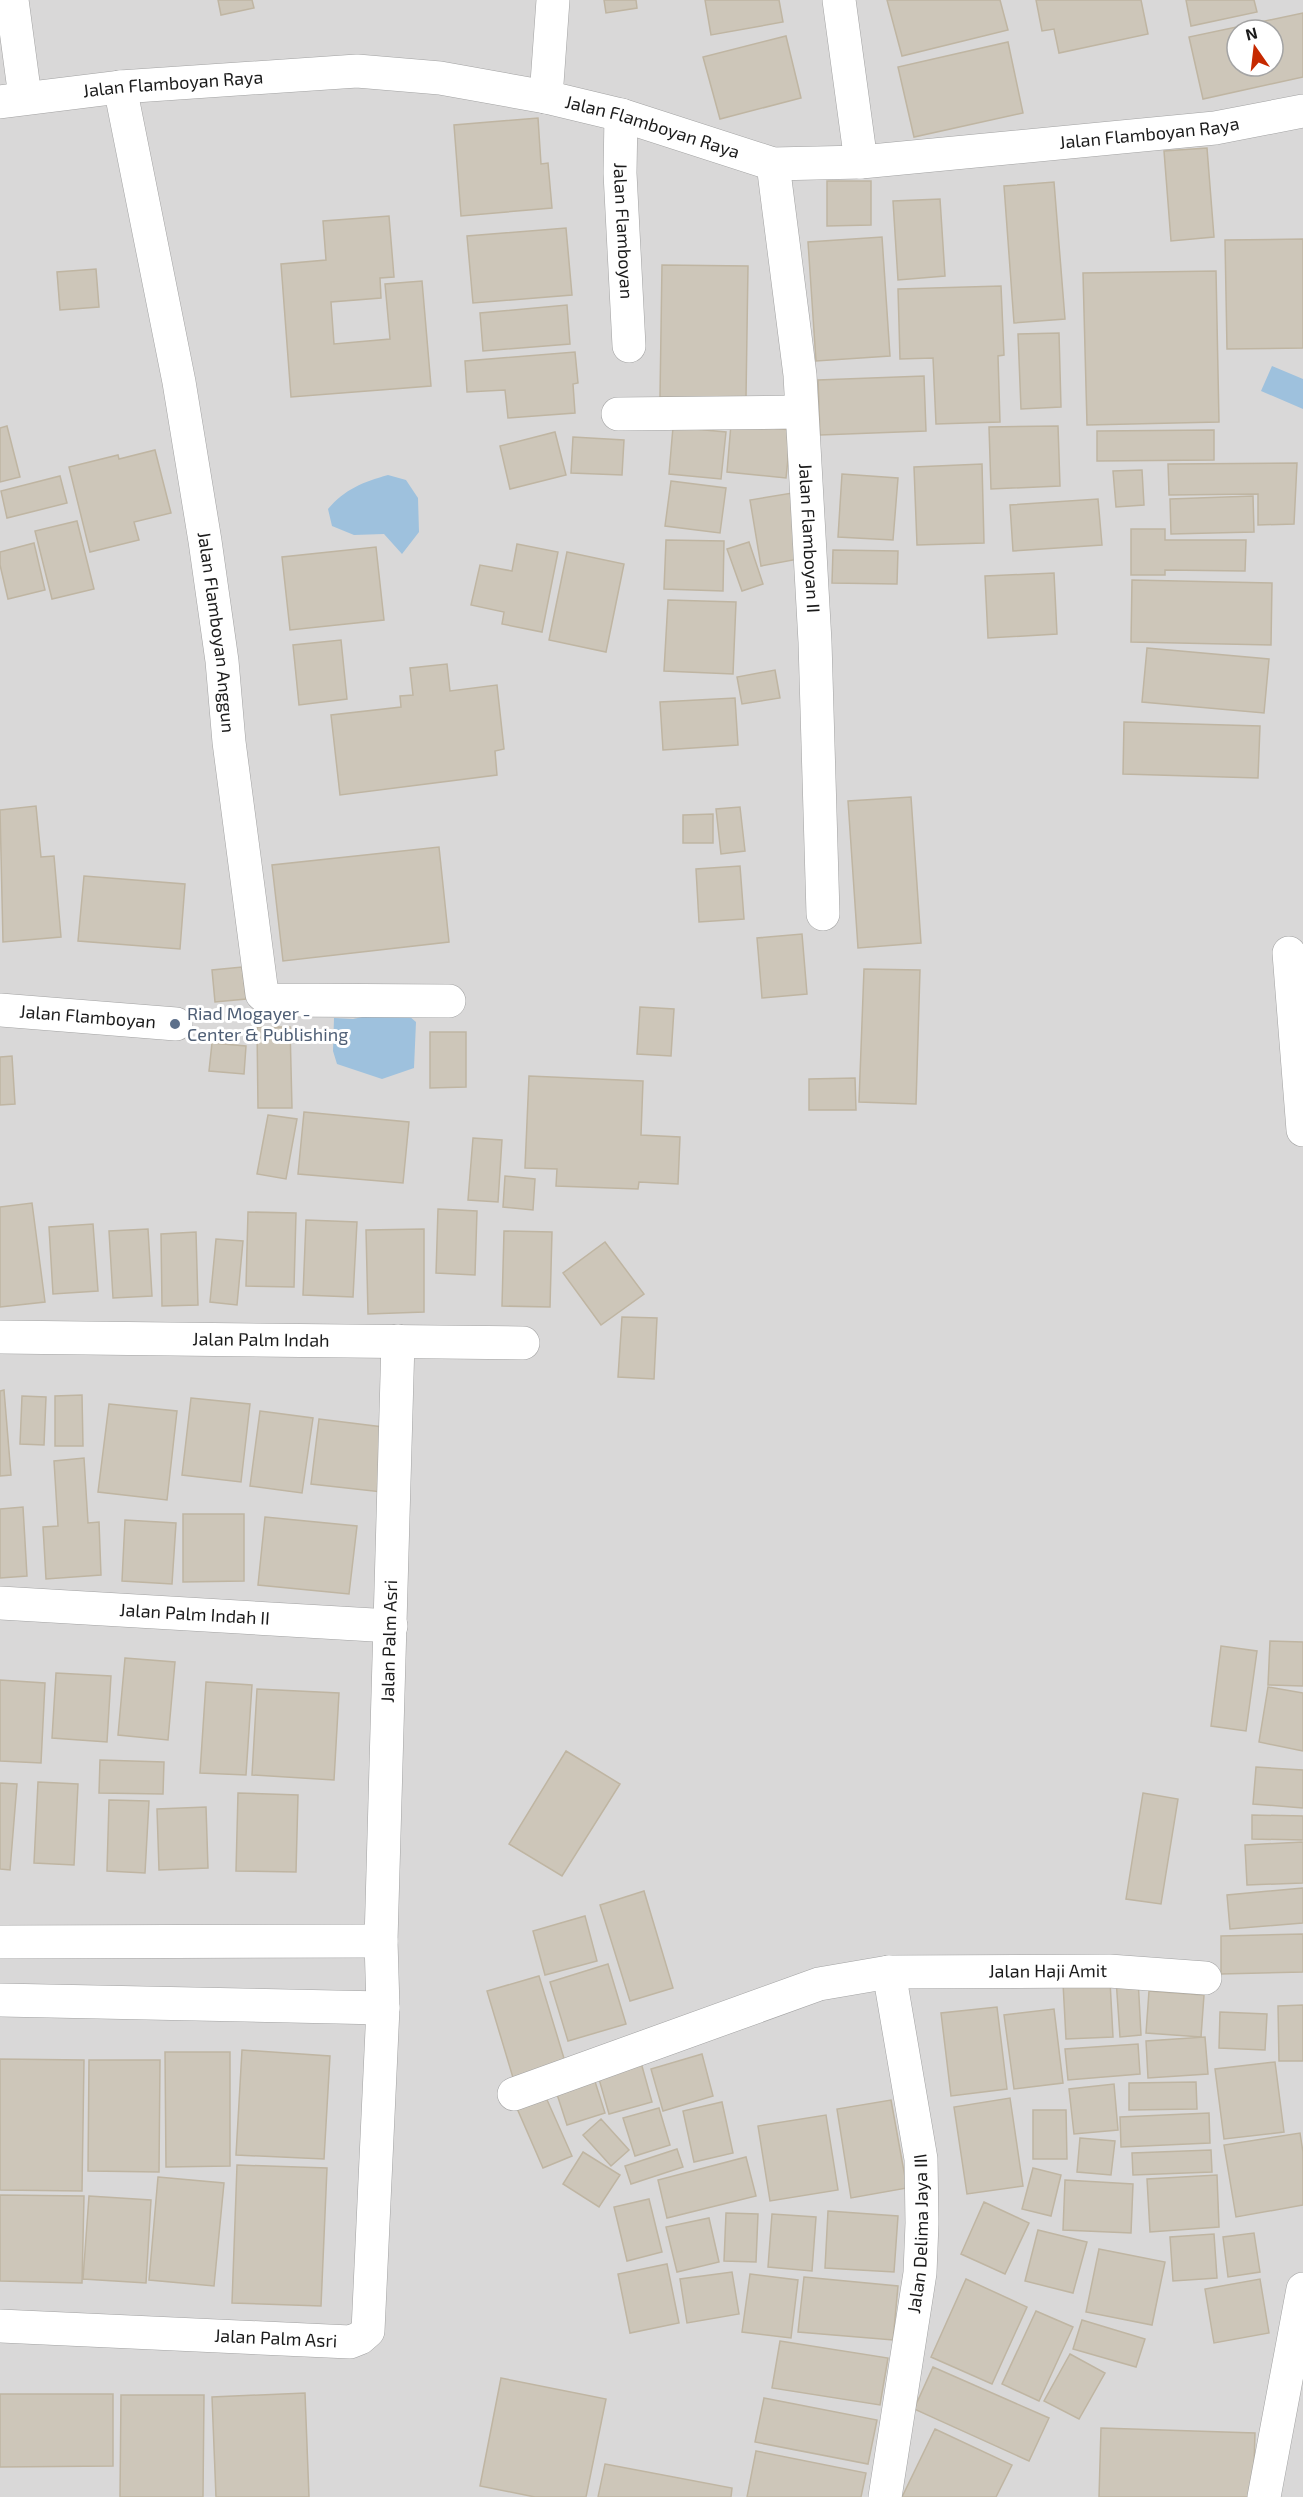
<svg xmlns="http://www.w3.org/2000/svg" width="1303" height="2497" font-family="'Exo 2',sans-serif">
	<rect width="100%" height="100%" fill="#edebe0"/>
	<path fill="#d9d8d8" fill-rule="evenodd" d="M0 0H1303V2497H0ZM1237 30H1273V66H1237Z"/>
	<path fill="#9ec1dd" d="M1272 366 1303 379V409L1261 391Z
		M388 475 406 480 418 498 419 532 402 554 384 534 354 535 332 526 328 509C345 489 363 482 388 475Z
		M376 1014 409 1016 416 1022 414 1068 382 1079 337 1064 333 1051 334 1018 353 1019Z"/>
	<path fill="#cdc6b9" stroke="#bfb5a2" stroke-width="1.5" fill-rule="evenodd" d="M218 0H252L254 8 221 15Z
		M604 0H636L637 8 606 13Z
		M705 0H779L783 22 711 35Z
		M887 0H1000L1008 30 902 56Z
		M1036 0H1141L1148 34 1059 53 1054 29 1042 31Z
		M1186 0H1254L1257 12 1191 26Z
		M1303 13V77L1203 99 1189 37ZM1237 30H1273V66H1237Z
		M786 36 801 98 720 119 703 57Z
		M1008 42 1023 113 914 137 898 67Z
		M538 118 541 164 548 163 552 208 461 216 454 125Z
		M1207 148 1214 237 1171 241 1164 151Z
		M827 181H871V225L827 226Z
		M1054 182 1065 319 1014 323 1004 186Z
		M940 199 945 276 898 280 893 201Z
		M389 216 394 277 380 278 381 298 331 302 334 344 390 339 385 284 422 281 431 386 291 397 281 264 326 260 323 221Z
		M566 228 572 295 473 303 467 236Z
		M882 237 890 356 816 361 808 242Z
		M1303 239V348L1227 349 1225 240Z
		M662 265 748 266 746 398 660 397Z
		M96 269 99 307 60 310 57 272Z
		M1216 271 1219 422 1087 425 1083 273Z
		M1001 286 1004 355 998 356 1000 422 936 424 933 358 900 359 898 289Z
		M567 305 570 344 483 351 480 313Z
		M1059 333 1061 407 1021 409 1018 334Z
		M575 352 578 383 573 384 575 413 508 418 505 390 467 392 465 361Z
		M924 376 926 431 820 435 818 380Z
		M731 424 791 430 786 478 727 472Z
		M7 426 20 477 0 482V428Z
		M1058 426 1060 486 991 489 989 427Z
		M673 427 726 432 721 479 669 474Z
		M1214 430V460L1097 461V431Z
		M555 432 566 475 510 489 500 446Z
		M573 437 624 440 622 475 571 473Z
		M155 450 171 513 134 522 139 540 90 552 69 467 118 455 119 459Z
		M1297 463 1294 524 1258 525V494L1169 495 1168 464Z
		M982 464 984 543 917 545 914 467Z
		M1142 470 1144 505 1116 507 1113 471Z
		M842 474 898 478 893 540 838 537Z
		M60 476 67 503 7 518 1 491Z
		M671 481 726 488 720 533 665 526Z
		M792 493 804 558 761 566 750 500Z
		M1253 496 1254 532 1171 534 1170 499Z
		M1098 499 1102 545 1013 551 1010 505Z
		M77 521 94 589 52 599 35 531Z
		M1131 529H1165V540H1246L1245 571 1165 570V575H1131Z
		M666 540 724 541 723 591 664 589Z
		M749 542 763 584 742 591 727 549Z
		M34 543 45 590 8 599 0 565V552Z
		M517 544 558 552 542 632 502 624 504 612 471 605 480 565 512 571Z
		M376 547 384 620 290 630 282 557Z
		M833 550 898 551 897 584 832 583Z
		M567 552 624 564 606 652 549 640Z
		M1054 573 1057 634 988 638 985 576Z
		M1132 580 1272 583 1271 645 1131 642Z
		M668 600 736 602 733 674 664 671Z
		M341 640 347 699 299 705 293 645Z
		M1147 648 1269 659 1264 713 1142 702Z
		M447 664 450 691 497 685 504 749 495 751 497 775 340 795 331 715 401 707 400 696 413 695 410 668Z
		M775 670 780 698 742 704 737 677Z
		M735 698 738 745 663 750 660 702Z
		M1124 722 1260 726 1258 778 1123 774Z
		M911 797 921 943 858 948 848 801Z
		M36 806 41 857 54 856 61 937 3 942 0 810Z
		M740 807 745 851 721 854 716 809Z
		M713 814V843H683V815Z
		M439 847 449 942 283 961 272 865Z
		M740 866 744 919 699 922 696 869Z
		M84 876 185 884 180 949 78 941Z
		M802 934 807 994 762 998 757 938Z
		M242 967 246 999 215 1002 212 970Z
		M864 969 920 970 916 1104 859 1102Z
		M640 1007 674 1009 671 1056 637 1054Z
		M257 1027H290L292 1108H258Z
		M430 1032H466V1087L430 1088Z
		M212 1043 246 1046 244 1074 209 1071Z
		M12 1056 15 1104 0 1105V1057Z
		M529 1076 643 1081 641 1135 680 1137 678 1184 639 1182 638 1189 556 1186 557 1169 525 1168Z
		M855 1078 856 1110H809V1079Z
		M304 1112 409 1122 403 1183 298 1174Z
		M268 1115 297 1119 286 1179 257 1174Z
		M473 1138 502 1140 498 1202 468 1200Z
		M505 1176 535 1179 533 1210 503 1207Z
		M32 1203 45 1302 0 1307V1207Z
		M438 1209 477 1211 475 1275 436 1273Z
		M248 1212 296 1213 294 1287 246 1286Z
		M306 1220 357 1222 353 1297 303 1295Z
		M93 1224 98 1291 53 1294 49 1227Z
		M148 1229 152 1296 113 1298 109 1231Z
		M424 1229V1312L368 1314 366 1230Z
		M504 1231 552 1232 550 1307 502 1306Z
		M196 1232 198 1305 162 1306 161 1234Z
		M216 1239 243 1241 237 1305 210 1302Z
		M605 1242 644 1294 601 1325 563 1273Z
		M622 1317 657 1318 654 1379 618 1377Z
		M4 1390 11 1475 0 1476V1391Z
		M82 1395 83 1446H55V1396Z
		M22 1396 46 1397 44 1445 20 1444Z
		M191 1398 250 1404 241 1482 182 1475Z
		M109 1404 177 1411 167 1500 98 1492Z
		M260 1411 313 1418 302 1493 250 1486Z
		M319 1419 391 1428 382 1492 311 1484Z
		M84 1458 88 1523 99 1522 101 1575 46 1579 43 1527 58 1526 54 1461Z
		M23 1507 27 1576 0 1578V1509Z
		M183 1514H244V1581L183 1582Z
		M265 1517 357 1526 349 1594 258 1585Z
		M125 1520 176 1523 172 1584 122 1581Z
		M1270 1641 1303 1642V1686L1268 1685Z
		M1221 1646 1257 1651 1246 1731 1211 1726Z
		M125 1658 175 1662 168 1740 118 1735Z
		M56 1673 111 1676 107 1742 52 1738Z
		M0 1680 45 1683 41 1763 0 1761Z
		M206 1682 252 1685 246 1775 200 1773Z
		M1268 1687 1303 1693V1751L1259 1742Z
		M257 1689 339 1693 334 1780 252 1775Z
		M566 1751 620 1784 562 1876 509 1844Z
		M100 1760 164 1762 163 1794 99 1793Z
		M1256 1767 1303 1770V1808L1253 1804Z
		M38 1782 78 1784 74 1865 34 1863Z
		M0 1783 17 1784 10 1870 0 1869Z
		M238 1793 298 1795 296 1872 236 1871Z
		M1143 1793 1178 1799 1161 1904 1126 1899Z
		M109 1800 149 1801 145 1873 107 1871Z
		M206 1807 208 1868 159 1870 157 1809Z
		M1252 1815 1303 1816V1840L1252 1839Z
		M1303 1842V1883L1247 1885 1245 1845Z
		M1303 1888V1923L1230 1929 1227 1895Z
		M644 1891 673 1988 630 2001 600 1905Z
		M585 1916 597 1961 545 1975 533 1931Z
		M1303 1934V1972L1221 1974V1936Z
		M608 1964 626 2024 568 2041 550 1982Z
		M539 1976 566 2065 514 2081 487 1991Z
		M1138 1978 1141 2035 1120 2037 1116 1979Z
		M1110 1981 1113 2037 1066 2039 1063 1983Z
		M1149 1991 1204 1995 1201 2037 1146 2033Z
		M1303 2005V2061H1279L1278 2006Z
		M997 2007 1007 2089 951 2096 941 2013Z
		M1054 2009 1063 2083 1014 2089 1004 2015Z
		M1220 2012 1267 2014 1265 2050 1219 2048Z
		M1205 2037 1208 2074 1148 2078 1146 2041Z
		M1138 2044 1140 2074 1068 2080 1065 2049Z
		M242 2050 330 2056 324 2159 236 2155Z
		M165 2052H230V2166L166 2167Z
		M702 2054 713 2096 663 2111 651 2069Z
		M0 2059 84 2060 82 2191 0 2190Z
		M640 2059 652 2102 609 2114 597 2072Z
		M89 2060H160L159 2172 88 2171Z
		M1275 2062 1284 2132 1224 2139 1215 2069Z
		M592 2072 605 2113 567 2125 554 2085Z
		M1196 2082 1197 2109 1129 2110V2083Z
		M1114 2084 1118 2130 1074 2134 1069 2089Z
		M544 2093 572 2156 543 2168 516 2106Z
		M1010 2098 1023 2186 967 2194 954 2107Z
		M891 2100 907 2188 851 2198 837 2109Z
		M722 2102 733 2153 694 2162 683 2111Z
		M659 2108 670 2145 635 2156 623 2118Z
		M1033 2110H1066L1067 2159H1033Z
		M1209 2113 1210 2143 1121 2147 1120 2117Z
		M826 2115 838 2190 770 2201 758 2126Z
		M601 2119 629 2150 611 2166 583 2135Z
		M1300 2133 1303 2152V2205L1236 2217 1224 2145Z
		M1080 2138 1115 2141 1111 2175 1077 2172Z
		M677 2149 683 2167 631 2184 625 2166Z
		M1211 2150 1212 2172 1133 2175 1132 2153Z
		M583 2152 620 2175 599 2207 563 2184Z
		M746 2157 756 2196 667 2218 658 2180Z
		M237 2165 327 2168 321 2306 232 2303Z
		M1033 2168 1061 2175 1051 2216 1022 2209Z
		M1217 2175 1219 2227 1150 2232 1147 2179Z
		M158 2177 224 2183 214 2286 149 2280Z
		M1065 2180 1133 2184 1131 2233 1063 2230Z
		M0 2195 84 2196 82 2283 0 2281Z
		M89 2196 151 2200 146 2283 83 2279Z
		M649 2199 662 2252 627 2261 614 2207Z
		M984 2202 1029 2223 1005 2274 961 2254Z
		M828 2211 898 2216 894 2272 825 2268Z
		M726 2213 758 2214 756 2262 724 2261Z
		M772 2214 816 2217 812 2271 768 2267Z
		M709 2218 719 2262 677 2272 666 2227Z
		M1038 2230 1087 2242 1073 2293 1025 2281Z
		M1254 2233 1260 2272 1228 2277 1223 2237Z
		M1214 2234 1217 2278 1173 2281 1170 2237Z
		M1099 2249 1165 2262 1152 2325 1086 2312Z
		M667 2264 679 2323 630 2333 618 2274Z
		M732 2272 739 2314 687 2323 680 2279Z
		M750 2274 798 2280 791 2338 742 2332Z
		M804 2277 898 2286 893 2340 798 2332Z
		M966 2279 1027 2307 992 2384 931 2357Z
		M1260 2279 1269 2333 1214 2343 1205 2289Z
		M1036 2311 1073 2327 1039 2401 1002 2384Z
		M1082 2320 1145 2339 1136 2367 1073 2349Z
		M780 2341 888 2358 880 2405 772 2388Z
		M1070 2354 1105 2373 1079 2419 1044 2401Z
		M933 2367 1049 2418 1029 2461 914 2409Z
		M501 2378 606 2399 586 2497H535L480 2486Z
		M305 2393 309 2497H216L212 2397Z
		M0 2394H113V2466L0 2467Z
		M121 2395H204L203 2497H120Z
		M764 2398 877 2420 868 2464 755 2442Z
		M1101 2428 1255 2433 1253 2497H1099Z
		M935 2429 1012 2465 996 2497H902Z
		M756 2451 866 2473 861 2497H747Z
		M605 2464 732 2488 731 2497H598Z"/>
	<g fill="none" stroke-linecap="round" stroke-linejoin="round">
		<defs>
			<g id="minor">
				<path d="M12 0 25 97"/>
				<path d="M839 0 861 162"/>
				<path id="s1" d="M120 87 179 382 205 541 222 661 229 742 262 994 269 1000H275L449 1001"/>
				<path d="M546 97 553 0"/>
				<path id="s2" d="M0 102 120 87 357 71 440 78 546 97 621 115 773 164 861 162 1215 128 1303 111"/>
				<path id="s3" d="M621 115 620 173 629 346"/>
				<path id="s4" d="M773 164 800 375 815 642 823 914"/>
				<path d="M618 414 801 412"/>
				<path d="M1289 953 1303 1130"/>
				<path id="s5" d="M0 1010 176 1024"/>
				<path id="s6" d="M0 1337 523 1343"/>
				<path id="s7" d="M0 1603 391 1626"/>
				<path d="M0 1942 381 1941"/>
				<path d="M0 2000 383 2008"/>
				<path id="s8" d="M514 2094 819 1984 889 1972 1109 1971 1205 1978"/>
				<path id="s9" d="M0 2326 350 2342 360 2338 368 2331 383 2008 381 1941 398 1341"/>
				<path id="s10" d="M885 2497 920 2273 922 2223 921 2159 889 1972"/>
				<path d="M1264 2497 1303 2289"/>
			</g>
		</defs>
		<use href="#minor" stroke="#a2a2a2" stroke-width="34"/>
		<use href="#minor" stroke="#fff" stroke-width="33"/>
	</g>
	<circle fill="#5c6f8a" stroke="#fff" stroke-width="2" cx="175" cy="1024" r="6"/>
	<g text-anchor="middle" stroke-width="6" stroke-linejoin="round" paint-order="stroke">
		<g font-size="18" fill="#1b1b1b" stroke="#fff">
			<text dy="6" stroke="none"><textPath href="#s2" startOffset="174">Jalan Flamboyan Raya</textPath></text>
			<text dy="6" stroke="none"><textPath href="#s2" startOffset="660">Jalan Flamboyan Raya</textPath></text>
			<text dy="6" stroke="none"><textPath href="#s2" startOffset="1164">Jalan Flamboyan Raya</textPath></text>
			<text dy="6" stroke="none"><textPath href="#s3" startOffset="116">Jalan Flamboyan</textPath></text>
			<text dy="6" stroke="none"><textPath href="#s4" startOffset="376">Jalan Flamboyan II</textPath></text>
			<text dy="6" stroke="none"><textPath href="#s1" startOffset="554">Jalan Flamboyan Anggun</textPath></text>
			<text dy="6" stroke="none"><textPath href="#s5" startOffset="88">Jalan Flamboyan</textPath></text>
			<text dy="6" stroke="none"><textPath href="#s6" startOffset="261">Jalan Palm Indah</textPath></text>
			<text dy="6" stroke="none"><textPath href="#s7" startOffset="195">Jalan Palm Indah II</textPath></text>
			<text dy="6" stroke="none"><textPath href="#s9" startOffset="1062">Jalan Palm Asri</textPath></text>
			<text dy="6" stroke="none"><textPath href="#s8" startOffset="554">Jalan Haji Amit</textPath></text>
			<text dy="6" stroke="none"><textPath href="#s10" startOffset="266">Jalan Delima Jaya III</textPath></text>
			<text dy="6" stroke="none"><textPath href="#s9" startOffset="276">Jalan Palm Asri</textPath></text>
		</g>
		<g font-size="18" fill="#4e5e75" stroke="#fff" text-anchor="start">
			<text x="187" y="1020">Riad Mogayer -<tspan x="187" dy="21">Center &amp; Publishing</tspan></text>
		</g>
	</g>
	<g transform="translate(1255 48) rotate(346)"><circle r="28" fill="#ffffff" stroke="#a4a4a4" stroke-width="1.5"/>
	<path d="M0-4.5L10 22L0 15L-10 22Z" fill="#c62900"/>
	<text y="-9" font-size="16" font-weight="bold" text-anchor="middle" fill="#1b1b1b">N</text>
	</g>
</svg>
